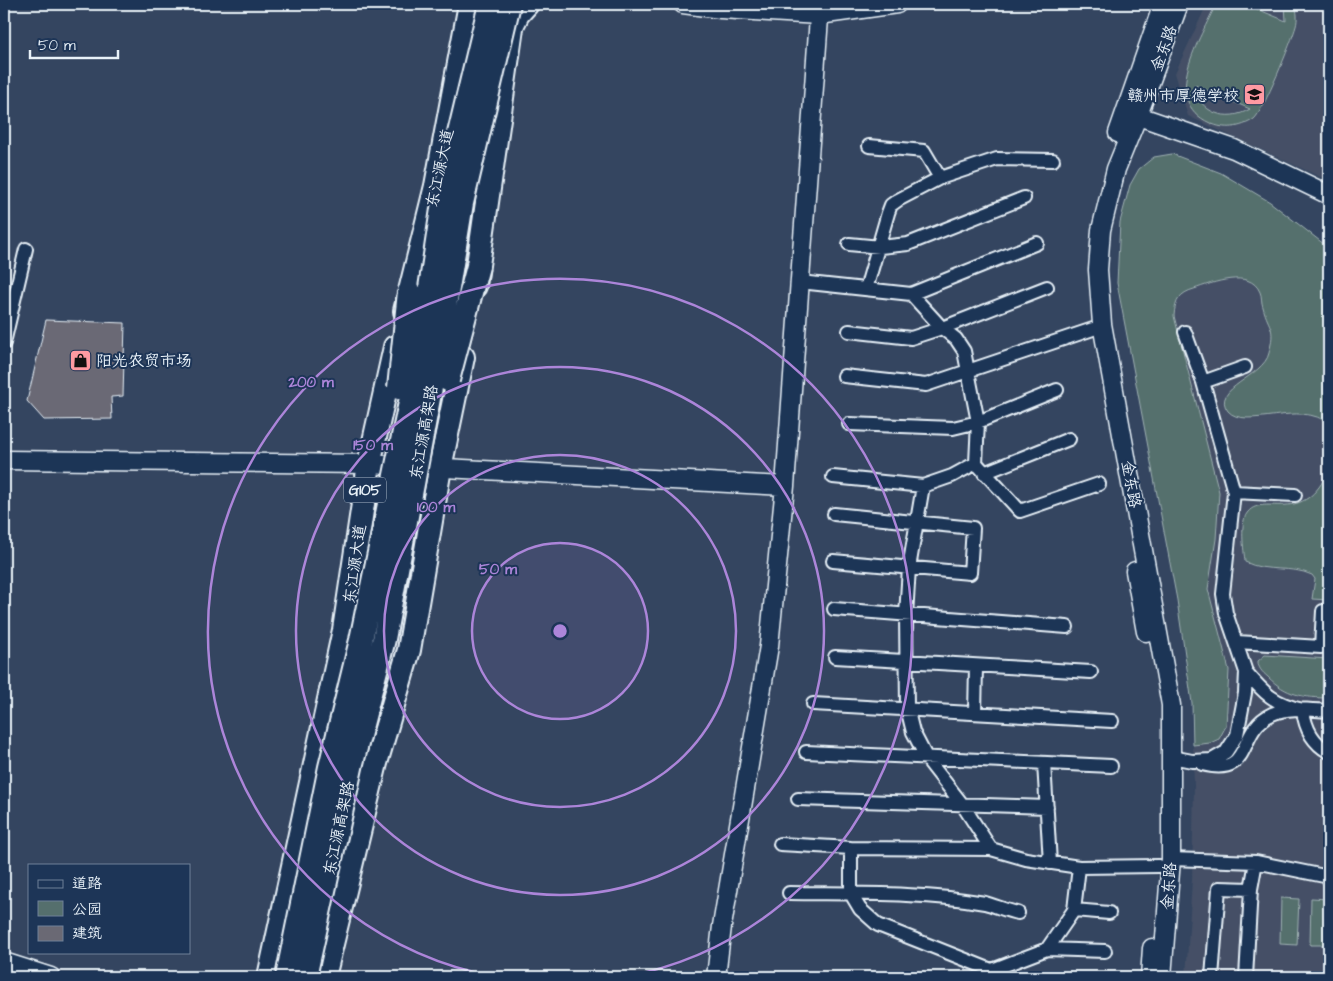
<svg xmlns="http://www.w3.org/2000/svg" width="1333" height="981" font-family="'Architects Daughter','LXGW WenKai TC',sans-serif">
	<rect width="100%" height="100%" fill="#344560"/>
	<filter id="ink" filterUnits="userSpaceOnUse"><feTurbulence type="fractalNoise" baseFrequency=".02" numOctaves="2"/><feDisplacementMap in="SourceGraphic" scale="10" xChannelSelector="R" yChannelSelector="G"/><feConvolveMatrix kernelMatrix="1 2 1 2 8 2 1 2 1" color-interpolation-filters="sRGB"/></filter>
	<g filter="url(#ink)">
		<path fill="#445066" d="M1207 4H1329V181L1188 116 1175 73Z
			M1172 154 1221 173 1270 202 1329 248V977H1186L1192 880 1194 787 1192 703 1177 600 1117 283 1120 222 1130 185 1139 169 1154 157Z"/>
		<path fill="#556f6d" stroke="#9eb0b2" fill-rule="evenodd" d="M1216 4H1245L1286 21 1285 4H1295C1297 11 1298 19 1296 26 1292 41 1263 112 1254 119 1241 128 1224 130 1210 123 1159 100 1201 38 1216 4ZM1194 86 1195 85 1250 109C1227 123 1199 113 1194 86Z
			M1172 154 1221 173 1270 202 1329 248V424C1301 399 1245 431 1228 411 1210 388 1264 377 1269 353 1276 325 1269 330 1263 307 1261 302 1262 296 1260 292 1250 268 1212 283 1194 289 1180 293 1175 300 1174 316L1219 492 1216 539 1208 589 1229 670 1226 726 1219 739 1210 743 1193 745 1192 703 1177 600 1117 283 1120 222 1130 185 1139 169 1154 157Z
			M1329 469V600L1312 599 1315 579 1312 575C1291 565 1267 573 1245 562 1244 550 1239 522 1248 512 1265 492 1304 528 1329 469Z
			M1265 655 1329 659V698C1304 698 1286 695 1268 677 1262 672 1258 668 1258 661Z
			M1281 898 1299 899 1297 945 1280 944Z
			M1311 898 1328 899 1327 945H1310Z"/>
		<path fill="#6a6974" stroke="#e8f1f8" d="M42 4H83L82 9Z
			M46 320 125 323 123 396 111 397 112 419 44 420 27 401Z"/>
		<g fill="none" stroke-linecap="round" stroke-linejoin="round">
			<defs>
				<path id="street" d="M869 146 924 151 940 178
					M849 244 880 247 908 244 1024 198
					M800 282 911 294 1037 243
					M866 289 888 213 891 205 898 200 940 178 997 159 1053 160
					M849 331 911 338 942 328 1047 287
					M4 343 26 249
					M844 376 926 385 1093 329
					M1203 382 1245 367
					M849 424 953 428 978 422 1057 390
					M976 463 1020 511 1099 484
					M984 473 1069 439
					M833 477 923 486 952 476 976 463 978 422 964 351 956 339 942 328 911 294
					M923 486 909 568 906 615 907 708 913 732 927 759 962 804 991 849 1026 859 1079 867 1159 866
					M1234 492 1295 495
					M833 561 970 573 973 528 834 514
					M834 609 1067 627
					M1237 642 1321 647 1323 611
					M835 657 1091 672
					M1246 672C1264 693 1274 704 1303 710 1305 728 1313 743 1329 752
					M813 704 1112 721
					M975 713 976 667
					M806 752 1111 766
					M1172 757 1192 761 1212 760 1226 752 1237 735 1245 693 1246 672 1226 613 1223 594 1234 492 1203 382 1185 332
					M1044 763 1050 863
					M1202 764C1255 778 1235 731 1272 714 1289 706 1311 710 1329 711
					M798 799 1047 807
					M780 844 851 848 991 849
					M851 848V894L860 909 878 925 1009 977
					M1171 859 1256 862 1329 877
					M789 893C852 894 923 892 985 903 996 906 1007 911 1018 913
					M1074 910 1109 913
					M1047 949 1105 951
					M992 970 1047 949 1074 910 1079 867
					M1212 977 1219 888 1251 889
					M1246 977 1251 889 1256 862"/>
				<path id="secondary" d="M683 4 721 9 819 15 897 4
					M1127 112 1234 149 1329 195
					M1118 133 1163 4
					M4 460 369 464 785 486
					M1135 571 1146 632
					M4 962 51 977
					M716 977 722 926 769 646 785 486 820 4
					M1150 977 1152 948
					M1162 977 1171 859V705L1102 324 1098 270 1101 230 1116 169 1138 115 1179 4"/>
				<path id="primary" d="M1162 4V6"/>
				<path id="highway" d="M512 26 518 14 527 4
					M475 286 512 28
					M405 311 436 186 470 4
					M269 977 344 630 369 464 395 347
					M324 977 376 763 409 650 440 468 463 357"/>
			</defs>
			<use href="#street" stroke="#e8f1f8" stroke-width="16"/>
			<use href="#secondary" stroke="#e8f1f8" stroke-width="21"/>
			<use href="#primary" stroke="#e8f1f8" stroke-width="22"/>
			<use href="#highway" stroke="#e8f1f8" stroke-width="26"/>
			<use href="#street" stroke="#1d3557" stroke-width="12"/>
			<use href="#secondary" stroke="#1d3557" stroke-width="18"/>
			<use href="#primary" stroke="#1d3557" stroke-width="19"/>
			<use href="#highway" stroke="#1d3557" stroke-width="22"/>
			<defs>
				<path id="highway-bridge" d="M448 380 478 266
					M399 388 409 292
					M287 977 330 767 361 640 420 354 444 196 490 4
					M305 977 352 763 384 639 437 355 462 203 509 4"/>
			</defs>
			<use href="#highway-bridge" stroke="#e8f1f8" stroke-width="26" stroke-linecap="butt"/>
			<use href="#highway-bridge" stroke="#1d3557" stroke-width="22"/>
		</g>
	</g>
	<circle cx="560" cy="631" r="88" fill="#ac85d9" fill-opacity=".12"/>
	<g fill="none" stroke="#ac85d9" stroke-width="2.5">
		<circle cx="560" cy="631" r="88"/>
		<circle cx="560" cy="631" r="176"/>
		<circle cx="560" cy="631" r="264"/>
		<path d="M496 977A352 352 0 1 1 624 977"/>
	</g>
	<defs>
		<symbol id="school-square" viewBox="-11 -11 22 22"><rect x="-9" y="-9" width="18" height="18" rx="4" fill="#ff9aa2" stroke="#1d3557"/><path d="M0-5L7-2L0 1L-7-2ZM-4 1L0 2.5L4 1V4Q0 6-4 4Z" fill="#111"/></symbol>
		<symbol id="shop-square" viewBox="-11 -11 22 22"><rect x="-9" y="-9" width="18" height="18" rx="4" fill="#ff9aa2" stroke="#1d3557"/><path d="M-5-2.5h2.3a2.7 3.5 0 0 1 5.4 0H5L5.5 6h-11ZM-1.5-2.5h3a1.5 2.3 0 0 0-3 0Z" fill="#111"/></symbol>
	</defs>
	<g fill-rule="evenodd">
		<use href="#school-square" x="1242" y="82" width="25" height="25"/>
		<use href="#shop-square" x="68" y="348" width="25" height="25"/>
	</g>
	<g text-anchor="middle" stroke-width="4" stroke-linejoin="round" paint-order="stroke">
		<rect fill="#1d3557" stroke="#abb9c8" stroke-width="1" x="344" y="477.5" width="42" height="25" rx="4"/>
		<g font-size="15" font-weight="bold" fill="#e8f1f8">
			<text x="365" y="495">G105</text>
		</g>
		<g font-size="16" fill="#e8f1f8" stroke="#1d3557">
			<text transform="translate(1163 48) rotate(-70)" y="6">金东路</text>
			<text transform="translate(439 168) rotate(-78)" y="6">东江源大道</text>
			<text transform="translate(423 432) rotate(-80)" y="6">东江源高架路</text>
			<text transform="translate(1132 484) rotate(80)" y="6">金东路</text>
			<text transform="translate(354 564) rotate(-82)" y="6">东江源大道</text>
			<text transform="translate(338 828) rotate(-78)" y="6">东江源高架路</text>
			<text transform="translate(1168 886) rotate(-86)" y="6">金东路</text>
		</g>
		<g font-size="16" fill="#e8f1f8" stroke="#1d3557" text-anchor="end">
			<text x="1239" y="101">赣州市厚德学校</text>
			<text x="96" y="366" text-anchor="start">阳光农贸市场</text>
		</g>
	</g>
	<circle cx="560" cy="631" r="8" fill="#ac85d9" stroke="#1d3557" stroke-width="2.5"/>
	<g font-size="15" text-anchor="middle" font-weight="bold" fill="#ac85d9" stroke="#1d3557" stroke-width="4" stroke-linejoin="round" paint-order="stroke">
		<text x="311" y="387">200 m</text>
		<text x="373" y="450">150 m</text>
		<text x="436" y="512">100 m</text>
		<text x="498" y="574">50 m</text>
	</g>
	<rect width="1333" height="981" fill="none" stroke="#1d3557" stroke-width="20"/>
	<rect x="10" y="10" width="1313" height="961" fill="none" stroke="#e8f1f8" stroke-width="2" filter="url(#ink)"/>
	<rect x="28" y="864" width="162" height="90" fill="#1d3557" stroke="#6e8097"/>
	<rect x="38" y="880" width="25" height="8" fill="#1d3557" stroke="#6e8097"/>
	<text x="72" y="888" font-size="15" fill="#e8f1f8">道路</text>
	<rect x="38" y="901" width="25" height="15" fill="#556f6d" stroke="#6e8097"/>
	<text x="72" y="914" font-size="15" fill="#e8f1f8">公园</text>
	<rect x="38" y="926" width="25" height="15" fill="#6a6974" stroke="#6e8097"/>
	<text x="72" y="938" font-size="15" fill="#e8f1f8">建筑</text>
	<path d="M30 50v8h88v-8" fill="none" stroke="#e8f1f8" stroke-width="2.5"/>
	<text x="38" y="50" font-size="15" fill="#e8f1f8" stroke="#1d3557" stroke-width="4" paint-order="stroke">50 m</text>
</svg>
